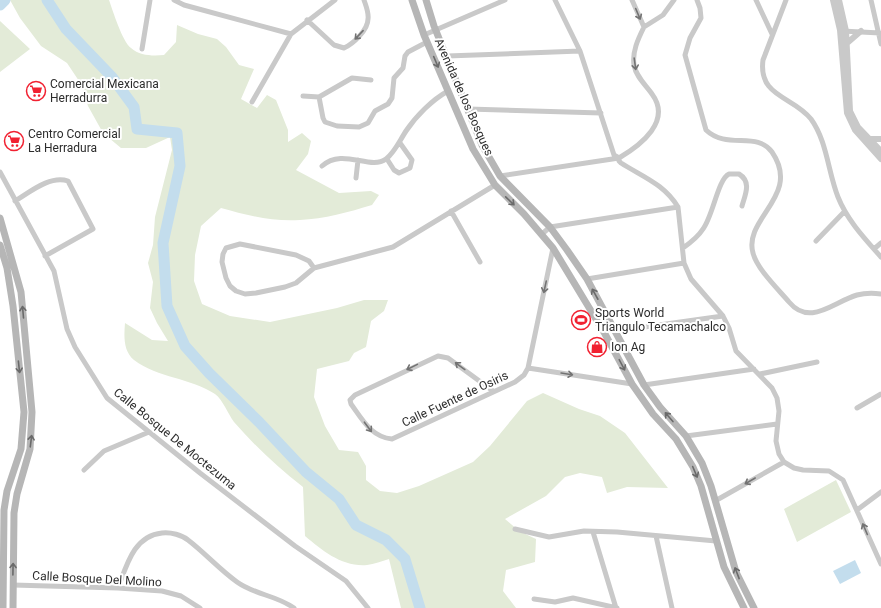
<svg xmlns="http://www.w3.org/2000/svg" width="881" height="608" font-family="Roboto,sans-serif">
	<rect width="100%" height="100%" fill="#fff"/>
	<path fill="#e3ebd8" d="M10 0H109C113 11 122 41 131 48 140 56 153 56 164 55L176 42 177 25 198 34 217 39 226 47 239 65 254 69 241 99 257 108 267 95 276 100 288 130V142L302 133 311 141 308 154 296 170 339 193 371 191 379 195 372 205C349 212 324 219 300 220 273 222 246 215 221 208L201 226 195 255 194 281 202 304 230 316 270 322 337 308 364 300H388L384 311 371 321 366 347 354 353 349 361 317 369 314 397 325 426 339 450 358 452 366 466V480L380 491 397 493 419 486 473 462 490 446 527 401 543 393 579 409 600 416 625 433 668 488 627 487 607 493 602 477 580 473 565 477 546 496 505 519 519 531 536 539 535 562 506 570 503 591 516 608H401L389 559C382 561 374 564 367 565 342 567 323 551 305 536L303 487C277 467 255 446 234 422 228 414 223 400 215 394 191 378 158 378 134 360 123 351 124 336 125 323L152 340 168 341 157 323 150 308 153 282 148 263 153 245 155 217 172 150 170 137 146 148H121L103 133 88 106 81 84 67 63 41 46 20 18Z
		M0 21 30 49 0 72Z
		M836 480 851 512 797 542 784 509Z"/>
	<path fill="#c3dded" d="M855 560 861 573 840 584 833 571Z"/>
	<g fill="none" stroke-linecap="round" stroke-linejoin="round">
		<path stroke="#c3dded" stroke-width="11" d="M47 0 66 29 112 77 134 107 137 129 177 133 180 166 163 243 167 306 185 346 209 373 259 422 306 472 339 499 356 525 386 540 405 559 420 608
			M0 5 5 0"/>
		<path stroke="#c9c9c9" stroke-width="5" d="M174 0 184 5 291 34
			M555 0 580 51 614 155 619 158V161L621 163C643 177 664 184 678 207L684 263 691 279 723 316 729 328 736 351 772 388 777 398 779 411 776 441 779 454 784 462 794 468 803 470 829 471 843 480 881 564
			M697 0 700 8 701 18 690 38 685 55 706 130C727 150 757 131 772 152 802 196 743 218 753 253 757 269 778 289 789 302 810 327 833 302 857 295 865 293 873 293 881 294
			M756 0 772 34
			M786 0 763 60C758 97 793 96 811 119 827 141 828 172 838 197 847 220 865 239 881 257
			M871 0 881 44
			M307 20 334 45 344 48C353 44 368 30 368 19 369 13 366 6 364 0
			M644 27 663 15 674 0
			M842 31 880 33
			M424 35 505 0
			M142 49 150 0
			M447 56 580 51
			M371 80 352 78 319 97 323 118 325 122 337 126 359 127 368 123 375 111 388 104 392 98 394 78 403 68 405 56 408 52 427 42
			M303 96 319 97
			M252 102 291 34 335 0
			M468 109 601 113
			M387 159 394 170 399 173 410 168 412 160 400 143
			M322 166C343 147 370 171 386 159 395 152 400 140 406 131 416 116 432 100 448 91
			M0 172 54 271 67 329 75 347 107 398 200 473 295 546 346 581 368 608
			M500 176 619 158C641 145 672 121 652 94 646 85 636 77 634 65 632 52 638 39 644 27L632 0
			M356 178 358 160
			M15 201C30 192 50 175 68 181L93 229 45 256
			M451 211 480 262
			M542 234 550 227 678 207
			M816 241 845 211
			M683 248C690 243 698 237 703 229 713 216 718 179 729 174H739C752 182 745 195 742 206
			M874 249 881 243
			M314 268 309 261 296 255 240 244 226 248 223 254 222 262 226 278 230 286 236 291 245 294 256 293 285 287 296 283 314 268 393 247 495 185
			M587 279 684 263
			M616 331 723 316
			M528 368 632 384
			M760 374 817 362
			M644 385 754 369
			M493 391 448 358 438 356 355 395 350 400 351 404C362 419 371 437 392 439L515 382 524 375 528 368 553 248
			M857 408 881 394
			M686 436 777 424
			M84 470 104 451 149 432
			M715 501 784 462
			M857 510 881 492
			M515 529 549 537 584 531 617 532 716 541
			M593 532 616 608
			M656 536 672 608
			M13 585 118 588 162 591 181 596 200 608
			M118 588C127 564 134 536 162 533 171 532 182 535 188 540 205 553 219 569 237 582 255 595 276 595 294 608
			M534 599 555 602 573 598 617 608"/>
		<path stroke="#c9c9c9" stroke-width="6" d="M833 0 840 30 847 113 855 130 881 159
			M839 0 846 31 850 111 858 127 881 151
			M846 44 861 31
			M869 139H881"/>
		<path stroke="#b6b6b6" stroke-width="7" d="M412 0 424 35 473 149 495 185 524 214 553 248 605 334 632 384 653 414 676 439 693 467 701 486 724 567 744 608
			M426 0 434 26 482 145 500 176 550 227 567 250 587 279 644 385 660 407 686 436 702 463 711 486 736 572 754 608
			M0 218 21 292 32 412 30 449 17 494 14 513 13 608
			M0 245 7 268 13 306 24 412 21 449 7 491 4 510 3 608"/>
	</g>
	<defs><path id="oneway-shaft" d="M-6 0H5M1.5-3L5.5 0L1.5 3" fill="none" stroke-width="1.6" stroke-linecap="round" stroke-linejoin="round"/></defs>
	<g stroke="#737373">
		<use href="#oneway-shaft" transform="translate(638 14) rotate(67)"/>
		<use href="#oneway-shaft" transform="translate(359 35) rotate(133)"/>
		<use href="#oneway-shaft" transform="translate(635 64) rotate(82)"/>
		<use href="#oneway-shaft" transform="translate(545 287) rotate(102)"/>
		<use href="#oneway-shaft" transform="translate(460 366) rotate(-144)"/>
		<use href="#oneway-shaft" transform="translate(412 367) rotate(154)"/>
		<use href="#oneway-shaft" transform="translate(567 374) rotate(9)"/>
		<use href="#oneway-shaft" transform="translate(368 427) rotate(53)"/>
		<use href="#oneway-shaft" transform="translate(750 481) rotate(150)"/>
		<use href="#oneway-shaft" transform="translate(865 529) rotate(-113)"/>
	</g>
	<g stroke="#6a6a6a">
		<use href="#oneway-shaft" transform="translate(436 62) rotate(67)"/>
		<use href="#oneway-shaft" transform="translate(510 201) rotate(44)"/>
		<use href="#oneway-shaft" transform="translate(595 294) rotate(-119)"/>
		<use href="#oneway-shaft" transform="translate(23 312) rotate(-95)"/>
		<use href="#oneway-shaft" transform="translate(622 365) rotate(62)"/>
		<use href="#oneway-shaft" transform="translate(19 367) rotate(84)"/>
		<use href="#oneway-shaft" transform="translate(669 417) rotate(-131)"/>
		<use href="#oneway-shaft" transform="translate(31 441) rotate(-83)"/>
		<use href="#oneway-shaft" transform="translate(695 472) rotate(67)"/>
		<use href="#oneway-shaft" transform="translate(13 569) rotate(-89)"/>
		<use href="#oneway-shaft" transform="translate(737 573) rotate(-111)"/>
	</g>
	<defs>
		<symbol id="supermarket-ring" viewBox="-11 -11 22 22"><circle r="9.5" fill="#fff" stroke="#f12131" stroke-width="1.5"/><path d="M-6-5.5h2.5l.6 2H6L4.5 2H-2.5L-4.4-4H-6ZM-1.5 3.2a1.3 1.3 0 1 0 .1 0ZM3 3.2a1.3 1.3 0 1 0 .1 0Z" fill="#f12131"/></symbol>
		<symbol id="stadium-ring" viewBox="-11 -11 22 22"><circle r="9.5" fill="#fff" stroke="#f12131" stroke-width="1.5"/><path d="M0-5a6.5 5 0 1 0 0 10a6.5 5 0 1 0 0-10ZM-3.5-1.8h7v3.6h-7Z" fill="#f12131"/></symbol>
		<symbol id="shop-ring" viewBox="-11 -11 22 22"><circle r="9.5" fill="#fff" stroke="#f12131" stroke-width="1.5"/><path d="M-5-2.5h2.3a2.7 3.5 0 0 1 5.4 0H5L5.5 6h-11ZM-1.5-2.5h3a1.5 2.3 0 0 0-3 0Z" fill="#f12131"/></symbol>
	</defs>
	<g fill-rule="evenodd">
		<use href="#supermarket-ring" x="25" y="80" width="22" height="22"/>
		<use href="#supermarket-ring" x="3" y="130" width="22" height="22"/>
		<use href="#stadium-ring" x="570" y="309" width="22" height="22"/>
		<use href="#shop-ring" x="586" y="336" width="22" height="22"/>
	</g>
	<g text-anchor="middle" stroke-width="4" stroke-linejoin="round" paint-order="stroke">
		<g font-size="12" fill="#2c2c2c" stroke="#fff" text-anchor="start">
			<text x="50" y="88">Comercial Mexicana<tspan x="50" dy="14">Herradurra</tspan></text>
			<text x="28" y="138">Centro Comercial<tspan x="28" dy="14">La Herradura</tspan></text>
			<text x="595" y="317">Sports World<tspan x="595" dy="14">Triangulo Tecamachalco</tspan></text>
			<text x="611" y="351">Ion Ag</text>
		</g>
		<g font-size="12" fill="#2c2c2c" stroke="#fff">
			<text transform="translate(464 97) rotate(66)" y="4">Avenida de los Bosques</text>
			<text transform="translate(455 399) rotate(-25)" y="4">Calle Fuente de Osiris</text>
			<text transform="translate(175 439) rotate(39)" y="4">Calle Bosque De Moctezuma</text>
			<text transform="translate(97 579) rotate(3)" y="4">Calle Bosque Del Molino</text>
		</g>
	</g>
</svg>
